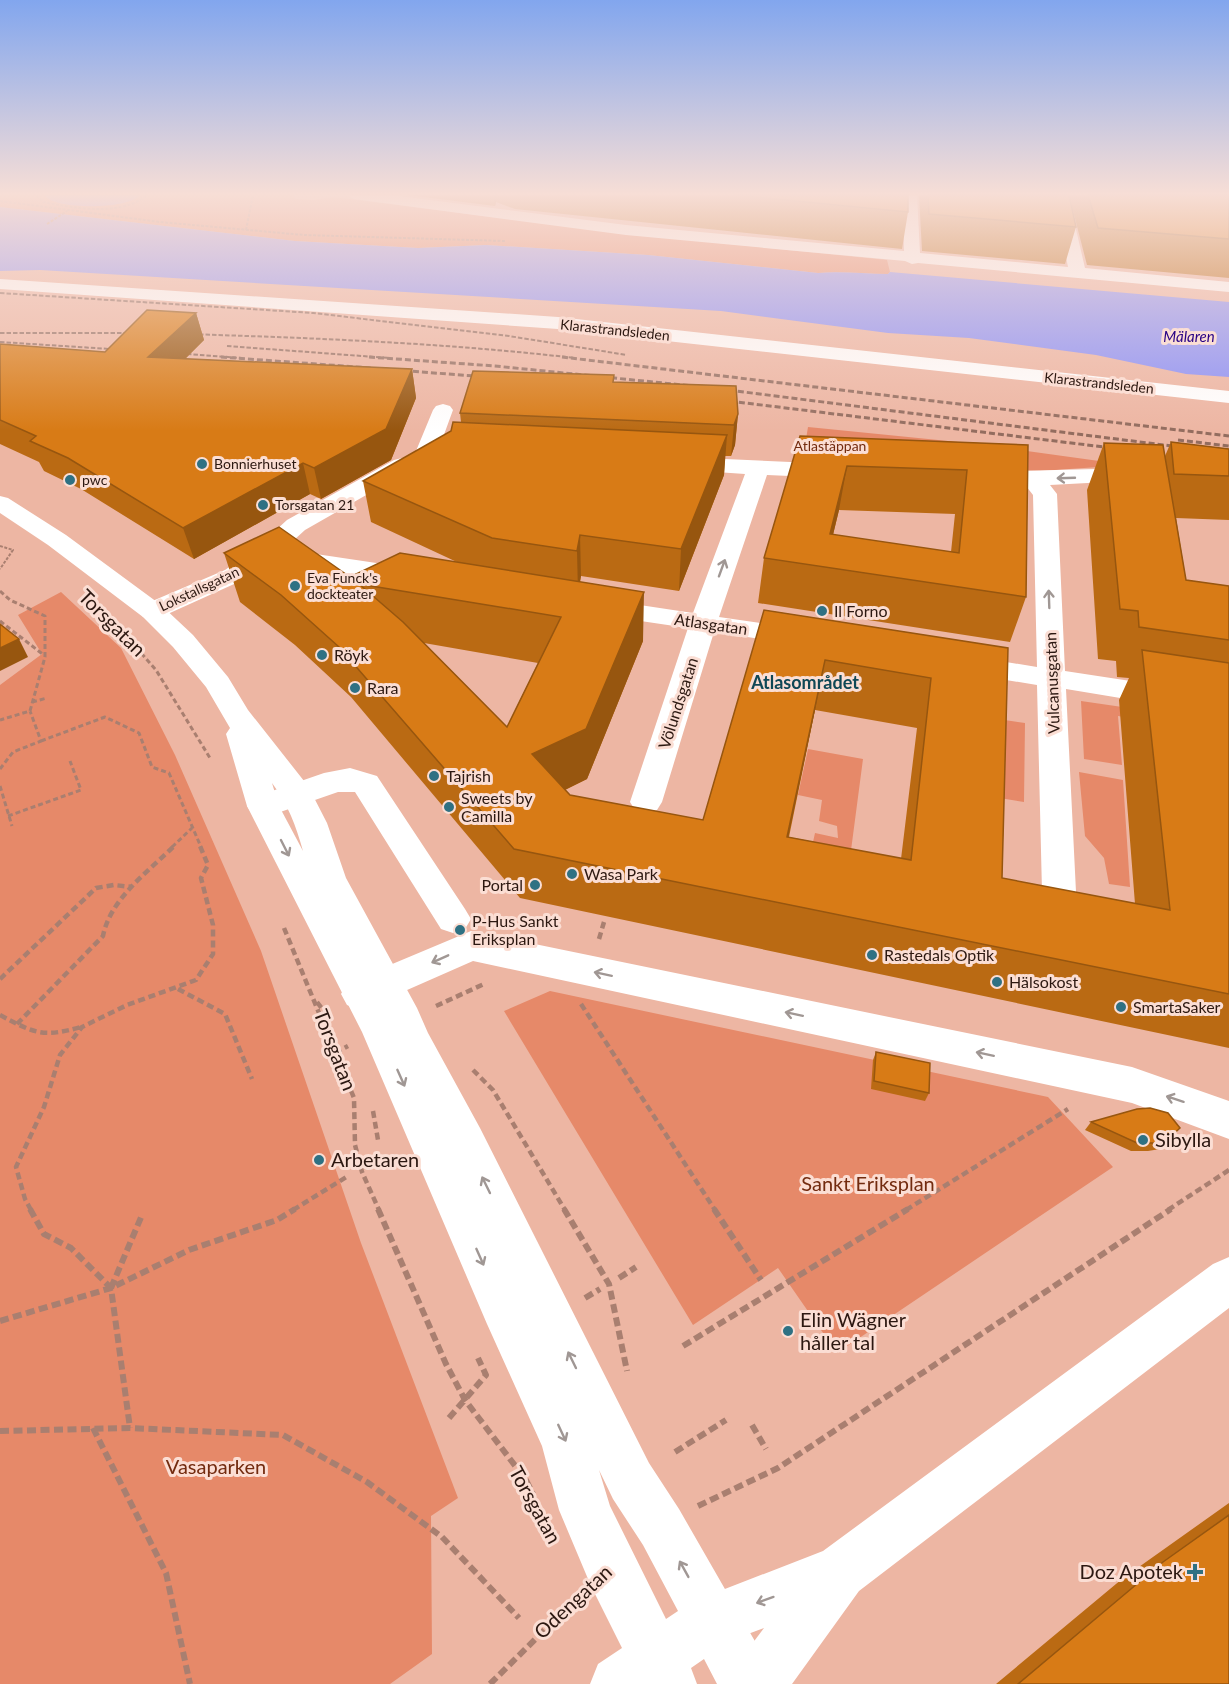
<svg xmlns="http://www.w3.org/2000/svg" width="1229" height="1684" font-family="Lato,sans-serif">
	<rect width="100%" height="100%" fill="#edb6a3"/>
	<path fill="#e68969" d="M0 195H293L296 199 314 200 333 197 619 233 887 260 890 272 888 274C864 274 841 271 818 273L648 255 486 245 418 248 295 241 0 207Z
		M808 427 968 443 1128 465 1040 471 802 463Z
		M61 592 121 648 175 755 261 951 361 1243 458 1498 431 1516 432 1654 390 1684H0V685L42 654 18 615Z
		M1081 701 1136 709V719L1118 716 1122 765 1084 759Z
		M991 718 1025 723 1024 802 987 796Z
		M808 749 863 759 845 896 809 860 815 833 838 838 837 826 819 821 822 800 798 795Z
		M1079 772 1123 780 1130 887 1109 884 1104 858 1085 836Z
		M550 991 1048 1097 1113 1167 837 1353 778 1268 693 1325 504 1011Z"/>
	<path fill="#8a90f8" d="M45 195H140C128 210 52 210 45 195Z
		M0 207 295 241 418 248 486 245 648 255 818 273C841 271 864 274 888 274L890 272 1229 302V377L1186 374 1096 355 969 338 888 333 721 311 40 270 0 271Z"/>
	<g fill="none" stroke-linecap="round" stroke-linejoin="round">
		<path stroke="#a97f70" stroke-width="2" stroke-dasharray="3 1.5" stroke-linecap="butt" d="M37 195 43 202C74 208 121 217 147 195
			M0 201 160 222 304 235 505 241
			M47 224 67 211
			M246 230 253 195
			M0 546 13 550 0 569"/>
		<path stroke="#a97f70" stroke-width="3" stroke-dasharray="5 3" stroke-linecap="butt" d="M0 591 10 600 45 616V657L30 711 0 720
			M0 621 45 656
			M115 623 156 670 210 758
			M32 702 47 698
			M41 741 105 717 139 733 152 767 169 773 201 847
			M0 769 13 752 41 741 30 711
			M0 786 12 826
			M8 816 81 790 70 761
			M172 847 192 828"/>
		<path stroke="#a97f70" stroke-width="4.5" stroke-dasharray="7 4" stroke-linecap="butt" d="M284 928 354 1098 355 1145 362 1172 379 1210
			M599 939 604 922
			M0 979 96 888 114 885 132 887
			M178 989 225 1014 252 1079
			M317 1002 327 1015
			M581 1004 715 1210
			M436 1006 484 984
			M0 1015C34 1033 42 1038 81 1027
			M17 1024 103 936C110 899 148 872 174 846
			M335 1053 348 1046
			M473 1070 493 1090 565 1210
			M373 1111 378 1140
			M31 1210 25 1199 16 1167 44 1107 60 1055 82 1027 127 1005 196 980 213 954V925L201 878 208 865 200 846
			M293 1210 348 1176
			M906 1210 1068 1109
			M1168 1210 1229 1170"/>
		<path stroke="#a97f70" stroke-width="6" stroke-dasharray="9 4.5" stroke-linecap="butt" d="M30 1209 44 1234 71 1248 111 1288 130 1428
			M378 1209 446 1364 465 1400 526 1480 533 1494
			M564 1209 609 1284 627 1371
			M714 1209 761 1280
			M619 1278 636 1267
			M111 1288 142 1215
			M585 1298 600 1289
			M0 1321 111 1288 189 1250 277 1220 295 1209
			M683 1346 908 1209
			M449 1418 486 1375 478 1358
			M752 1425 766 1449
			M93 1428 166 1573 190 1684
			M0 1431 130 1428 283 1435 367 1482 442 1537 519 1618
			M675 1452 726 1420
			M698 1506 778 1468 1171 1209
			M490 1684 576 1599"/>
		<path fill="#fff" fill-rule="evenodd" d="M347 195H391L626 225 904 251 903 195H917L920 253 1068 267 1054 195H1068L1085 268 1229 282V292L918 263 912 264 905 261 626 235 354 199Z
			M443 404 450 406 453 410 438 451 435 456 427 458 419 456 416 451 433 410 436 406Z
			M681 457 836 464 844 466 847 471 844 476 836 478 767 475 719 617 801 629 811 631 815 637 811 643 801 645 714 632 662 802 657 810 646 813 635 810 630 802 688 628 600 615 591 613 587 607 591 601 600 599 693 613 745 474 673 469 670 464 673 459Z
			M402 458 410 460 413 465 410 470 305 530 272 560 243 580 161 617 152 619 143 617 139 611 143 605 225 570 254 550 287 520 394 460Z
			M1136 468 1144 470 1147 475 1144 480 1050 485 1057 494 1065 671 1229 696V716L1066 689 1076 892 1071 901 1059 905 1047 901 1042 892 1037 685 964 673 954 670 950 664 954 658 964 655 1037 667 1033 495 1026 486 976 482 973 477 976 472Z
			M289 550 410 568 419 571 423 576 419 581 410 584 280 563 276 558 280 553Z
			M350 768 377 776 465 909 471 919 465 929 453 933 441 929 355 792H338L263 818 252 814 247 806 252 798 324 773Z
			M471 931 1132 1067 1229 1101V1139L1132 1103 473 961 373 1005 360 1010 347 1005 341 994 347 983Z
			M1229 1257V1308L859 1591 792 1684H729L737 1664 764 1628 713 1647 694 1639 686 1620 694 1601 823 1551 1213 1264Z"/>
		<path fill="#fff" fill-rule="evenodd" d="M0 496 8 498 66 535 161 605 193 635 228 677 248 710 308 786 327 823 346 878 417 1008 428 1033 480 1128 649 1463 679 1509 768 1664 776 1684H717L704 1659 691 1668 697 1684H590L598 1664 622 1648 591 1586 559 1510 542 1446 487 1324 362 1032 247 806 226 734 230 728 206 687 173 647 143 617 48 545 0 513ZM272 783C288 804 296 826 303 851L279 806ZM599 1470 613 1499 643 1545 678 1611 666 1619 610 1506Z"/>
		<path fill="#fff" fill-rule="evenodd" d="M0 279 558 317 1229 391V403L558 329 0 289Z"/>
		<path stroke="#936d5f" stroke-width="2" stroke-dasharray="4.5 2" stroke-linecap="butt" d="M0 293 313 313 509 336 627 355
			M0 333H141
			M186 334C316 338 445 343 575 358
			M0 342 126 350
			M227 346 389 358
			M174 353 241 358"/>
		<path stroke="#936d5f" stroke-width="3" stroke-dasharray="6 3" stroke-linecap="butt" d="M221 357 371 368
			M369 357 495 366 693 386
			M562 357 1229 436
			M395 370 488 377
			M720 389 1188 448
			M721 400 1120 449
			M1178 440 1229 446"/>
	</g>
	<path fill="#ba6a13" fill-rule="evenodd" d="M407 195H908V212L902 249 515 209 496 202 495 206Z
		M919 195H1229V278L1087 265 1071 203 1076 227 1065 264 922 251Z
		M196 313 204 340 185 359 412 369 416 398 391 460 321 499 310 494 194 559 81 489 44 471 39 462 0 444V344L105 352Z
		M614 382 738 414 735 445 731 456H725L724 475 679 591 581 576 580 582 643 641 587 779 565 790 570 795 703 820 764 610 1008 648 1002 878 1135 904 1119 700 1129 678 1117 677 1116 661 1098 659 1087 490 1104 443 1165 456 1171 442 1229 449V520L1176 518 1186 580 1229 586V1048L520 898 351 697 295 645 240 602 224 553 350 577 459 563 371 522 363 481 451 431 461 422 460 413ZM424 643 538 663 507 727ZM815 710 917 728 901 859 789 837Z
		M800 436 1028 445 1026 597 1010 642 758 603 764 558ZM839 510 955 514 951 552 833 535Z
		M876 1052 929 1093 925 1101 871 1089 873 1060Z
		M1091 1122 1180 1128 1160 1149 1148 1151H1131L1085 1130Z
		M1229 1503V1684H996L1122 1579Z"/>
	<path fill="#97560f" d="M494 195H496V202L495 206Z
		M196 313 204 340 158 386 148 357Z
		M412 369 416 398 391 460 321 499 314 468Z
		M738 414 735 445 731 456 734 425Z
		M727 435 724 475 679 591 681 549Z
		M303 463 310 494 194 559 183 528Z
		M847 466 839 510 825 567 830 534Z
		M580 535 581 576 578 592 577 551Z
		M644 592 643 641 587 779 536 804 532 754Z
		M19 639 28 657 0 671V648Z
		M825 660 815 710 778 886 787 837Z"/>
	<path fill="#d87b16" stroke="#97560f" stroke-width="1.5" fill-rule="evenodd" d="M735 195H908V212Z
		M928 195H1069L1076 227 929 214Z
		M1088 195H1229V239L1098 228Z
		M147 310 196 313 148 357 412 369 386 429 314 468 303 463 183 528 68 458 30 441 36 436 0 420V344L105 352Z
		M473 371 614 375 613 382 736 386 738 414 734 425 460 413Z
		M453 422 727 435 681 549 580 535 577 551 492 538 363 481 451 431Z
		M800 436 1028 445 1026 597 764 558ZM847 466 967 470 959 553 830 534Z
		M1171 442 1229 449V476L1174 474Z
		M1104 443 1163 445 1186 580 1229 586V640L1139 627 1138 611 1120 609Z
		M279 527 350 577 400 553 644 592 586 729 532 754 570 795 703 820 764 610 1008 648 1002 878 1170 910 1142 650 1229 663V994L514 849 339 647 281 595 224 553ZM359 584 561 617 507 727 403 622ZM825 660 931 678 911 860 787 837Z
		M0 624 19 639 0 648Z
		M876 1052 930 1063 929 1093 874 1081Z
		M1150 1108 1168 1113 1180 1128 1166 1141 1154 1143H1137L1091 1122 1137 1109Z
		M1229 1515V1684H1018L1163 1562Z"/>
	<defs><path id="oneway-shaft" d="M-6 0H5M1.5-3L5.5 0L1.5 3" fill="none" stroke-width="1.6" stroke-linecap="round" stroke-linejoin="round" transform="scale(1.5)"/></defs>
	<g stroke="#a09794">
		<use href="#oneway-shaft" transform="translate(1066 478) rotate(178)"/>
		<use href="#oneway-shaft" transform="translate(722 568) rotate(-70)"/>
		<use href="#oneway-shaft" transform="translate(1049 599) rotate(-92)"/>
		<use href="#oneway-shaft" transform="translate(285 848) rotate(63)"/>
		<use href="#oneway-shaft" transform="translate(440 959) rotate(156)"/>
		<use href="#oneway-shaft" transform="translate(603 974) rotate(-168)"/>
		<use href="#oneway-shaft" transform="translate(794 1014) rotate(-168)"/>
		<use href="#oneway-shaft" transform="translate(985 1054) rotate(-168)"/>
		<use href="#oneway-shaft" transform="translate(401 1078) rotate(66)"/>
		<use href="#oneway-shaft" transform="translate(1175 1099) rotate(-162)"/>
		<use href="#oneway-shaft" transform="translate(486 1185) rotate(-116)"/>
		<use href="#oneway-shaft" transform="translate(480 1257) rotate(66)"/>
		<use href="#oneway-shaft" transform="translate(572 1360) rotate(-116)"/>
		<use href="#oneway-shaft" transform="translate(562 1433) rotate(65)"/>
		<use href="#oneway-shaft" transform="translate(684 1569) rotate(-119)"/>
		<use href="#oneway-shaft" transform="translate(765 1600) rotate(160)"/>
	</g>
	<linearGradient id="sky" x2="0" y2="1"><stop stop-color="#82a6ee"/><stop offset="0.45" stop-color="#f7ded6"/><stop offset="1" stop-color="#f7ded6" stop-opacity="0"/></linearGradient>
	<rect width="1229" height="431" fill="url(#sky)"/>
	<g fill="#2f7183" stroke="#fbded4" stroke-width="2">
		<circle cx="202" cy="464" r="6"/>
		<circle cx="70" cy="480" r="6"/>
		<circle cx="263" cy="505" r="6"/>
		<circle cx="295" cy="586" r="6"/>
		<circle cx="822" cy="611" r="6"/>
		<circle cx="322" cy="655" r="6"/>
		<circle cx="355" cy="688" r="6"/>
		<circle cx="434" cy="776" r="6"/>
		<circle cx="449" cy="807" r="6"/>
		<circle cx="572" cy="874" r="6"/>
		<circle cx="535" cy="885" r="6"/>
		<circle cx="460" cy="930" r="6"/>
		<circle cx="872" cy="955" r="6"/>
		<circle cx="997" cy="982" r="6"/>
		<circle cx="1121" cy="1007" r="6"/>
		<circle cx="1143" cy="1140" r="6"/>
		<circle cx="319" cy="1160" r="6"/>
		<circle cx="788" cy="1331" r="6"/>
		<path d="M1192 1563h6v6h6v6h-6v6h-6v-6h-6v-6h6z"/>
	</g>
	<g text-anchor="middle" stroke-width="6" stroke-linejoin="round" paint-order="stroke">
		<g font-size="14" fill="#2c1811" stroke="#fbded4">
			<text transform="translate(615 330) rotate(6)" y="5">Klarastrandsleden</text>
			<text transform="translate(1099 383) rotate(6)" y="5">Klarastrandsleden</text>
			<text transform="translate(199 589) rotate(-25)" y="5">Lokstallsgatan</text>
		</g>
		<g font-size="14" fill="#732b0f" stroke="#fbded4">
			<text x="830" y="451">Atlastäppan</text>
		</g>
		<g font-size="14" fill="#2c1811" stroke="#fbded4" text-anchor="start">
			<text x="214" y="469">Bonnierhuset</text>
			<text x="82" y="485">pwc</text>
			<text x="275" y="510">Torsgatan 21</text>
			<text x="307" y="583">Eva Funck's<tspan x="307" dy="16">dockteater</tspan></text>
		</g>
		<g font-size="15" font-style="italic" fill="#270084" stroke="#fbded4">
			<text x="1189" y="342">Mälaren</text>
		</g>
		<g font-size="16" fill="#2c1811" stroke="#fbded4" text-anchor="start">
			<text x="834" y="617">Il Forno</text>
			<text x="334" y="661">Röyk</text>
			<text x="367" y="694">Rara</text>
			<text x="446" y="782">Tajrish</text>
			<text x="461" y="804">Sweets by<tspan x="461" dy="18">Camilla</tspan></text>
			<text x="584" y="880">Wasa Park</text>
			<text x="523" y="891" text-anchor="end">Portal</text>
			<text x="472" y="927">P-Hus Sankt<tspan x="472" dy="18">Eriksplan</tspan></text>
			<text x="884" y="961">Rastedals Optik</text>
			<text x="1009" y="988">Hälsokost</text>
			<text x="1133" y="1013">SmartaSaker</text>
		</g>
		<g font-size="16" fill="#2c1811" stroke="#fbded4">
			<text transform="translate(711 624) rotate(8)" y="6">Atlasgatan</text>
			<text transform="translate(1052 683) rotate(-92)" y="6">Vulcanusgatan</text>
			<text transform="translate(678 703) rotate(-72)" y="6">Völundsgatan</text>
		</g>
		<g font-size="18" font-weight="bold" fill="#104856" stroke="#fbded4">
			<text x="805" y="689">Atlasområdet</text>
		</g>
		<g font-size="20" fill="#2c1811" stroke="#fbded4">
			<text transform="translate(112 623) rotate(45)" y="7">Torsgatan</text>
			<text transform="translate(335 1050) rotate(69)" y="7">Torsgatan</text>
			<text transform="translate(535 1505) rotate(61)" y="7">Torsgatan</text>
			<text transform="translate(573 1602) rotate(-43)" y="7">Odengatan</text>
		</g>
		<g font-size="20" fill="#2c1811" stroke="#fbded4" text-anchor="start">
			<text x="1155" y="1147">Sibylla</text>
			<text x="331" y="1167">Arbetaren</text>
			<text x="800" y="1327">Elin Wägner<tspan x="800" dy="23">håller tal</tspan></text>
			<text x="1183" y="1579" text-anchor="end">Doz Apotek</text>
		</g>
		<g font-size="20" fill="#732b0f" stroke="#fbded4">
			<text x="868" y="1191">Sankt Eriksplan</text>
			<text x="216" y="1474">Vasaparken</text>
		</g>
	</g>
</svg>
